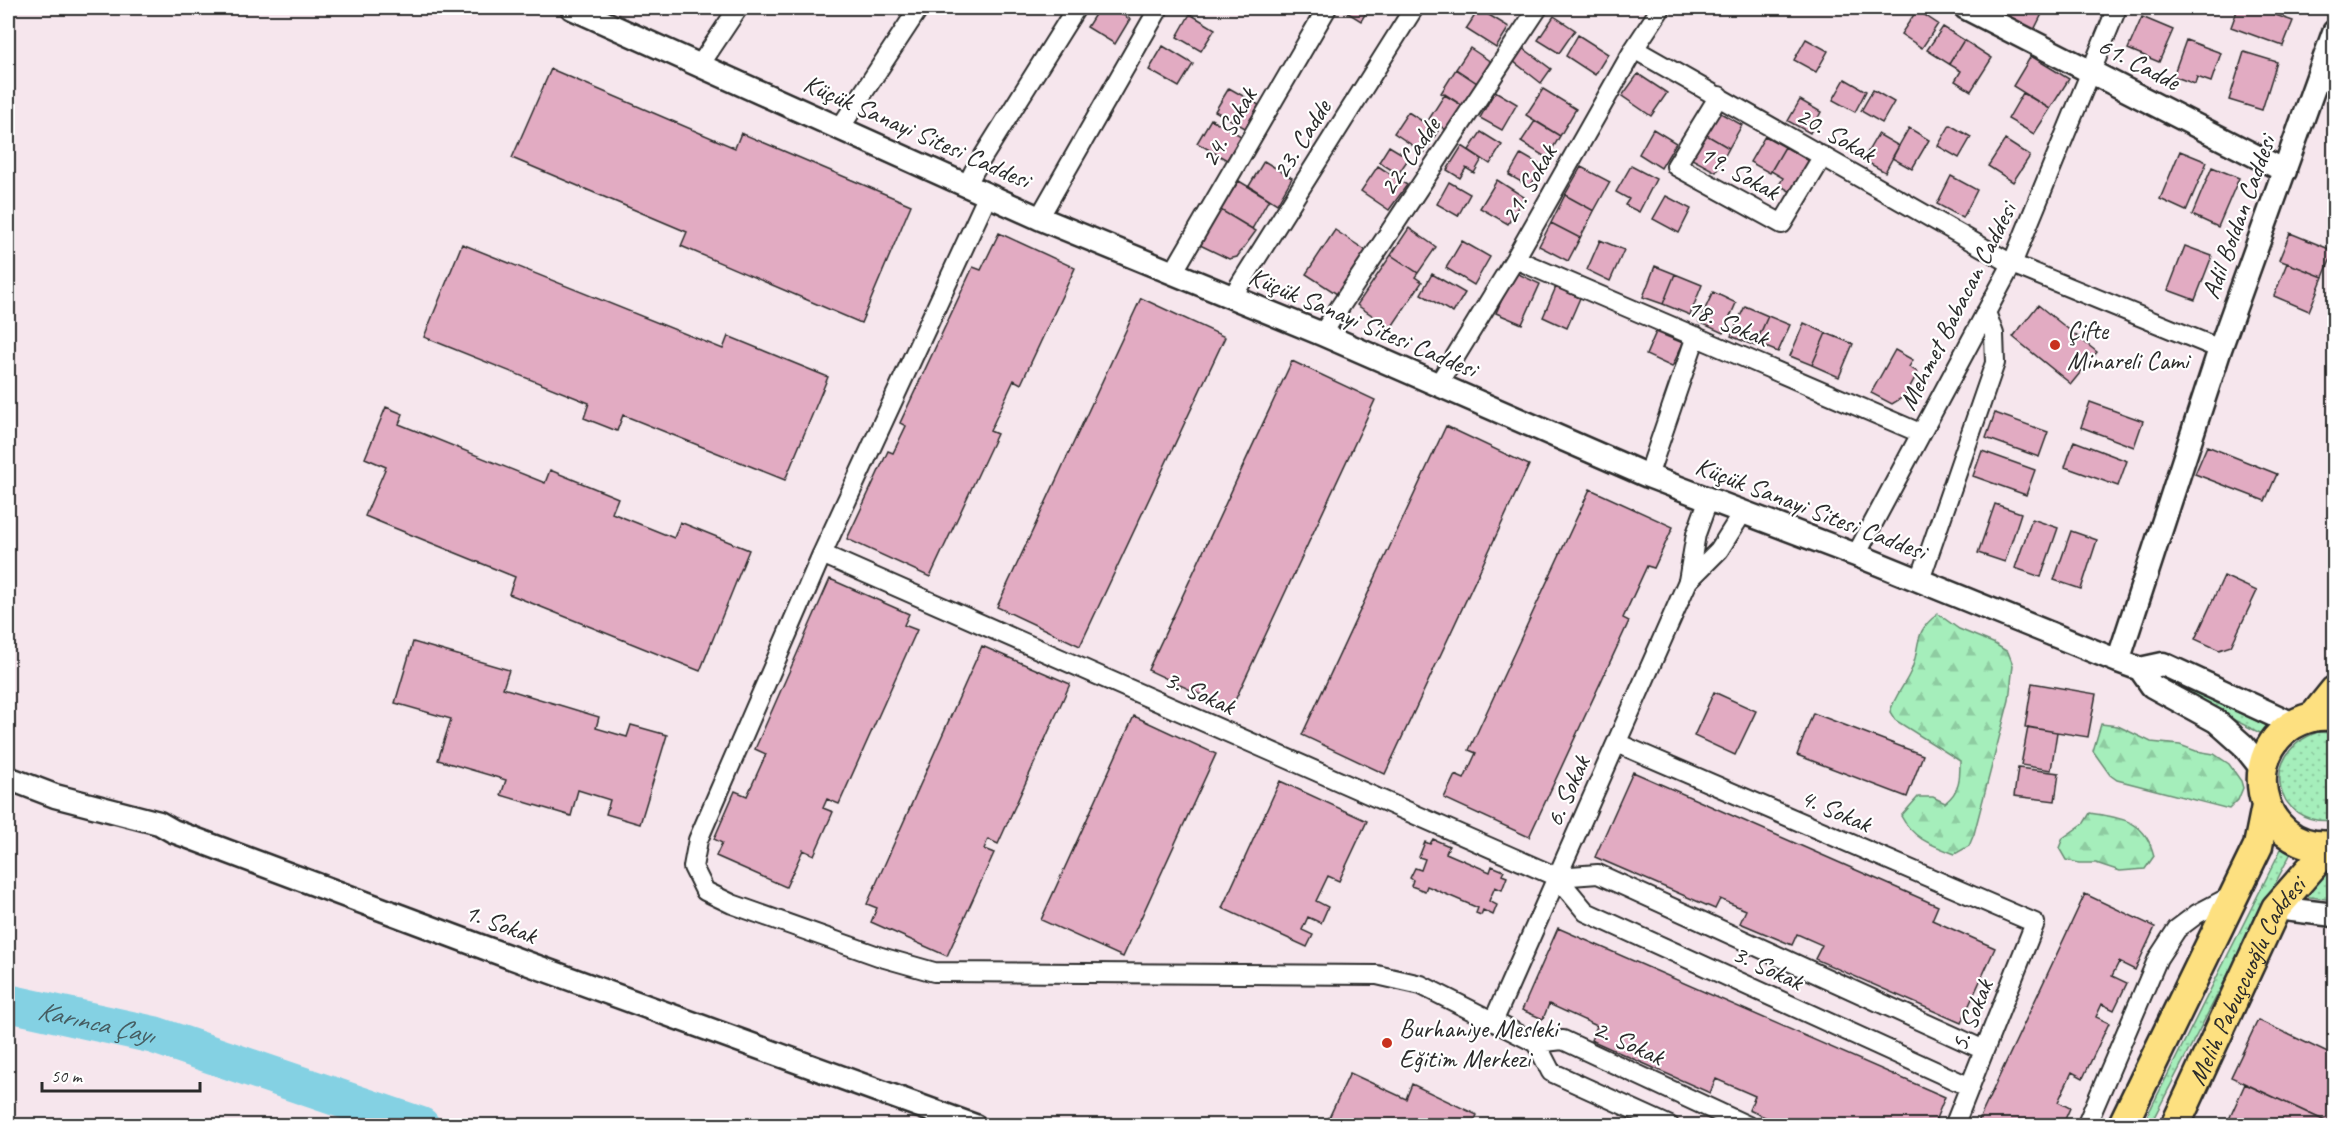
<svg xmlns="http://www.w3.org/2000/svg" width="2342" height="1133" font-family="Caveat,sans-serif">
	<defs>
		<pattern id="grass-dots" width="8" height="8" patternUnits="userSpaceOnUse" patternTransform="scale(1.5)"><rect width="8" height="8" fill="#a5eebb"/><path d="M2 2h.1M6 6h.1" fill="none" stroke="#8ecca1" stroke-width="1.8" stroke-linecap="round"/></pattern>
		<pattern id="forest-firs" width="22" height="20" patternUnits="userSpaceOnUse" patternTransform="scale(1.5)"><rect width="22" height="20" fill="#a5eebb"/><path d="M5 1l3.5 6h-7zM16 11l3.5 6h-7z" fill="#8ecca1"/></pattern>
	</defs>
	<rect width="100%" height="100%" fill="#f6e6ed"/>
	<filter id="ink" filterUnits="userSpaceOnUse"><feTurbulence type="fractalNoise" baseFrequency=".0167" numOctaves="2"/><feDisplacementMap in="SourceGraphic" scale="12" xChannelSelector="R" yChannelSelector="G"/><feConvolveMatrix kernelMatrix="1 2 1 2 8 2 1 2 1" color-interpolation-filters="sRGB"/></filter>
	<g filter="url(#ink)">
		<path fill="url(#grass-dots)" stroke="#688c73" stroke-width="1.5" d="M2157 675 2268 726 2264 735 2155 680Z
			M2318 732 2334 733V820C2274 828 2257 753 2318 732Z
			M2284 843 2293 849 2150 1125 2142 1126Z
			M2334 861V900L2301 896Z"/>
		<path fill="url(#forest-firs)" stroke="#688c73" stroke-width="1.5" d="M1938 614 1959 629 1993 643 2008 652 2013 665 2009 700 1974 834 1969 846 1955 854C1932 845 1913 839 1901 816L1918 797H1933L1945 803C1960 791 1960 780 1960 761L1895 720 1890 712C1895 695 1903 688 1910 673 1922 648 1911 633 1938 614Z
			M2101 724 2118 726 2151 742 2180 745 2196 751 2214 754 2229 764 2241 781 2243 788 2238 800 2229 809 2117 780 2110 775 2093 751Z
			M2090 813C2123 819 2145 819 2154 856L2145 869 2120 871 2096 863H2079L2066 860 2059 848 2063 838 2084 823Z"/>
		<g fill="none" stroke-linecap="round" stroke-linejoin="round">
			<path stroke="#84d1e3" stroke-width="38" id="s1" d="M8 1003 154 1035 421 1126"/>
		</g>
		<path fill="#e2abc2" stroke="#2b2b2b" stroke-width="1.5" d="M1099 8H1110L1130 19 1115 44 1087 27Z
			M1340 8H1369L1361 21Z
			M2012 8H2045L2034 30 2008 16Z
			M2238 8H2255L2293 21 2283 46 2231 27Z
			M1479 9 1509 27 1496 48 1466 29Z
			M1917 10 1938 24 1922 48 1901 34Z
			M1190 14 1215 29 1201 51 1177 37Z
			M1554 16 1575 30 1559 53 1538 40Z
			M2142 17 2173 30 2159 62 2128 49Z
			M1943 27 1964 40 1949 64 1927 50Z
			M1578 35 1608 54 1595 75 1566 56Z
			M1806 39 1828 51 1816 72 1794 60Z
			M1964 40 1992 58 1971 91 1955 81 1961 71 1949 64Z
			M2186 40 2221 53 2211 82 2197 77 2195 84 2173 76Z
			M1163 46 1193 64 1179 87 1149 70Z
			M1470 48 1491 62 1477 83 1456 69Z
			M1523 48 1551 69 1541 83 1513 61Z
			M2244 52 2277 62 2262 110 2229 100Z
			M2031 56 2069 79 2050 109 2013 86Z
			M551 69 735 148 741 133 911 205 861 323 681 246 687 232 512 158Z
			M1456 69 1477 83 1463 106 1441 93Z
			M1638 74 1667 93 1651 116 1622 96Z
			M1845 79 1866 91 1855 112 1833 100Z
			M1229 88 1259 105 1245 128 1215 111Z
			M1543 89 1576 109 1560 136 1526 115Z
			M1873 90 1894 102 1882 123 1861 111Z
			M1495 91 1517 104 1502 130 1480 118Z
			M2023 93 2050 109 2034 134 2008 119Z
			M1445 94 1463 106 1446 130 1429 119Z
			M1800 100 1821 112 1810 133 1788 121Z
			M1717 111 1742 125 1729 148 1705 134Z
			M1408 112 1438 131 1424 153 1394 133Z
			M1211 119 1241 136 1227 160 1197 143Z
			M1535 121 1560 136 1547 158 1521 142Z
			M1950 125 1971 137 1959 158 1938 146Z
			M1909 128 1929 140 1912 169 1892 158Z
			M1653 129 1676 143 1661 168 1639 154Z
			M1481 132 1502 145 1490 164 1469 150Z
			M1705 134 1729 148 1716 172 1692 159Z
			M1878 134 1899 146 1885 172 1863 160Z
			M1765 136 1785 147 1770 173 1750 162Z
			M2005 140 2030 156 2013 182 1988 166Z
			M1389 146 1409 158 1398 174 1379 162Z
			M1462 146 1482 159 1474 173 1466 168 1460 178 1447 170Z
			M1785 147 1811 162 1793 193 1779 185 1783 178 1771 171Z
			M2180 151 2207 162 2186 211 2160 199Z
			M1521 154 1542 166 1530 187 1509 175Z
			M1264 161 1292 178 1277 204 1249 186Z
			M1378 166 1407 185 1389 210 1361 191Z
			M1631 166 1656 179 1639 212 1625 205 1629 199 1616 192Z
			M1581 167 1610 182 1594 211 1565 195Z
			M2212 167 2239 178 2218 227 2192 215Z
			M1951 176 1977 190 1963 218 1937 204Z
			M1497 180 1524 197 1508 224 1480 208Z
			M1239 181 1269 199 1252 229 1219 209Z
			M1449 182 1470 194 1458 216 1437 204Z
			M1565 195 1594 211 1580 238 1551 223Z
			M1666 196 1691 209 1679 233 1653 219Z
			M1219 209 1256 231 1237 257 1229 259 1200 245 1201 233Z
			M1551 223 1580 238 1568 261 1539 246Z
			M1409 228 1436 247 1418 273 1391 255Z
			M1335 230 1368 252 1340 296 1306 274Z
			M999 233 1075 268 1021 384 1014 380 990 431 997 434 930 577 847 539 888 451 893 453 906 426 900 423 973 267 981 270Z
			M2290 233 2334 251 2323 277 2279 260Z
			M1600 240 1624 250 1610 281 1587 270Z
			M1462 241 1490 257 1474 285 1446 268Z
			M462 244 723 349 728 336 828 377 785 480 623 415 617 431 584 418 589 403 424 337Z
			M2185 246 2212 256 2195 300 2168 290Z
			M1391 255 1418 273 1415 277 1422 282 1391 328 1357 305Z
			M2287 263 2323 277 2309 311 2274 296Z
			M1655 266 1675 274 1663 304 1643 297Z
			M1514 272 1540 284 1522 324 1496 313Z
			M1432 274 1465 293 1453 313 1421 294Z
			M1675 274 1702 285 1690 315 1663 304Z
			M1556 287 1580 298 1567 328 1543 317Z
			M1713 292 1736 303 1723 333 1699 322Z
			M1141 298 1225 337 1080 646 997 607Z
			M2038 305 2097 352 2071 384 2013 337Z
			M1745 306 1768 316 1755 346 1731 336Z
			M1768 316 1790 325 1778 352 1756 343Z
			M1804 323 1826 333 1812 365 1790 356Z
			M1656 332 1683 343 1672 367 1646 355Z
			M1826 333 1853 344 1839 377 1812 365Z
			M1895 350 1913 360 1909 367 1918 372 1905 396 1892 404 1871 393Z
			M1292 361 1375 400 1231 709 1148 670Z
			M2090 402 2143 421 2134 447 2081 427Z
			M386 407 403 414 399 424 545 483 550 470 618 498 612 513 674 538 680 522 749 550 700 671 509 594 515 577 365 516 386 467 365 458Z
			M1995 413 2048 432 2039 457 1986 438Z
			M1446 426 1529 465 1385 774 1302 735Z
			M2074 441 2127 461 2118 486 2065 467Z
			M2207 446 2277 474 2265 501 2195 474Z
			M1982 451 2035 470 2026 495 1973 476Z
			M1590 489 1673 527 1654 568 1647 566 1623 618 1629 621 1529 837 1444 798 1455 775 1464 779 1476 753 1469 750Z
			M1995 504 2021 513 2005 562 1978 553Z
			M2032 519 2058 528 2041 577 2015 568Z
			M2071 531 2097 540 2081 589 2054 580Z
			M2224 576 2257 591 2231 646 2219 650 2195 639Z
			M830 579 909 614 904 625 917 630 839 804 827 799 823 808 833 812 814 855 803 850 786 887 716 856 722 843 714 839 735 791 747 796 766 754 755 749Z
			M413 642 509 670 503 688 599 717 596 728 627 737 631 725 667 735 640 824 606 814 610 800 578 790 571 816 501 795 506 780 438 760 451 719 395 703Z
			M982 646 1070 684 998 844 988 839 984 849 994 853 947 956 871 922 877 908 867 904Z
			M2032 683 2096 694 2088 737 2025 727Z
			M1714 692 1756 711 1735 755 1694 736Z
			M1813 713 1923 755 1907 797 1797 755Z
			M1134 716 1216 754 1123 957 1041 920Z
			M2028 727 2057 732 2051 770 2021 765Z
			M2018 768 2059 773 2055 801 2014 796Z
			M1633 772 1938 906 1932 920 1995 948 1961 1023 1815 959 1822 945 1797 934 1792 945 1740 923 1746 910 1720 899 1715 909 1595 857Z
			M1280 781 1367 821 1339 881 1328 876 1316 901 1328 907 1321 923 1308 917 1302 930 1313 935 1307 947 1222 908Z
			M1433 839 1449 846 1446 853 1490 872 1492 866 1504 871 1502 875 1507 877 1502 890 1495 887 1489 901 1497 905 1493 915 1483 910 1481 915 1476 913 1478 908 1427 886 1425 891 1411 886 1413 880 1410 878 1415 868 1421 870 1425 859 1419 857 1425 842 1430 844Z
			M2085 894 2155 927 2135 970 2119 962 2112 976 2127 983 2114 1010 2102 1004 2096 1017 2109 1023 2083 1078 2072 1072 2058 1102 2070 1108 2062 1126H1976Z
			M1558 928 1945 1097 1933 1126H1821L1808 1120 1806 1126H1785L1749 1110 1755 1096 1716 1079 1710 1093 1591 1040 1597 1026 1549 1004 1543 1019 1522 1010Z
			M2258 1020 2334 1056V1125L2231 1077Z
			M1350 1073 1406 1099 1412 1084 1477 1115 1472 1126H1341L1328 1120Z
			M2245 1084 2334 1125V1126H2226Z"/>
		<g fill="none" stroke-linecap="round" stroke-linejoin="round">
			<defs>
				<path id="minor" d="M1634 49 2012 264 2220 349
					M700 65 738 8
					M1719 96 1676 166 1782 224 1823 156
					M840 128 919 8
					M967 185 974 171 1076 8
					M988 195 822 554 698 840 693 867 705 891 732 904 881 957 934 972 1377 975 1421 985 1536 1043
					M1039 218 1159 8
					M1515 259 1920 433
					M1174 271 1327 8
					M1232 297 1414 8
					M1322 334 1538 8
					M1438 385 1515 259 1634 49 1661 8
					M1648 476 1696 336
					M1709 498 1696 534 1688 581 1719 550 1743 512
					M822 554 1557 877 1598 874 1984 1050
					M1856 555 2012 264 2117 8
					M1920 580 1995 363 1994 334 1986 312
					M1617 743 2035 923 1954 1126
					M1557 877 1586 912 1970 1087
					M1493 1022 1688 581
					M1536 1043 1563 1040 1748 1126
					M1536 1043 1551 1072 1670 1126
					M2086 1126 2158 958 2177 929 2197 914 2233 895"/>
				<path id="tertiary" d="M572 8 1039 218 1322 334 1648 476 1869 560 2118 661 2140 669 2163 664 2293 724
					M1966 8 2285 171
					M2118 661 2220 349 2334 32
					M2140 669 2152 686 2216 721 2243 745 2262 769
					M8 778 55 796 159 823 173 831 488 949 975 1126
					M2276 908 2334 915"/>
				<g id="primary">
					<path d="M2334 716C2327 716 2319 715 2312 717 2232 738 2254 855 2334 845"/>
					<path d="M2313 717 2334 691"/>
					<path d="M2122 1126 2258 846 2266 806"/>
					<path id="s2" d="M2175 1126 2276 908 2331 845"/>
				</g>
			</defs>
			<use href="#minor" stroke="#2b2b2b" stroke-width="22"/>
			<use href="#tertiary" stroke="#2b2b2b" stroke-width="27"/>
			<use href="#primary" stroke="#2b2b2b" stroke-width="33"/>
			<use href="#minor" stroke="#fff" stroke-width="18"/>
			<use href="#tertiary" stroke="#fff" stroke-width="22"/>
			<use href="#primary" stroke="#fde080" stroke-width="28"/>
		</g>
	</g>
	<g fill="#c8321e" stroke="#fff" stroke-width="2">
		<circle cx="2055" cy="345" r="6"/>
		<circle cx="1387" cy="1043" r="6"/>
	</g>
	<g text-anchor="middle" stroke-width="4.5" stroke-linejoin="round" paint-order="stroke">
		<g font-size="26" fill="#2b2b2b" stroke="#fff">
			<text transform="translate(2139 63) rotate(27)" y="9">61. Cadde</text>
			<text transform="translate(1228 127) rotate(-60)" y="9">24. Sokak</text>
			<text transform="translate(917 131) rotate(24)" y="9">Küçük Sanayi Sitesi Caddesi</text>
			<text transform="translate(1836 134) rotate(30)" y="9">20. Sokak</text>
			<text transform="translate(1301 139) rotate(-58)" y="9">23. Cadde</text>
			<text transform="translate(1409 156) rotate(-56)" y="9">22. Cadde</text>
			<text transform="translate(1740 172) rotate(29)" y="9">19. Sokak</text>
			<text transform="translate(1528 184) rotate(-60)" y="9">21. Sokak</text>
			<text transform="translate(2238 217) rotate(-70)" y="9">Adil Boldan Caddesi</text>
			<text transform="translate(1957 306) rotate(-63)" y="9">Mehmet Babacan Caddesi</text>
			<text transform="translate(1363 322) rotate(23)" y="9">Küçük Sanayi Sitesi Caddesi</text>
			<text transform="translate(1728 322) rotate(23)" y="9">18. Sokak</text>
			<text transform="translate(1811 508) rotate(21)" y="9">Küçük Sanayi Sitesi Caddesi</text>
			<text transform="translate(1200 692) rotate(24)" y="9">3. Sokak</text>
			<text transform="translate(1567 791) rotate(-66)" y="9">6. Sokak</text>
			<text transform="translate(1836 810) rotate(23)" y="9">4. Sokak</text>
			<text transform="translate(501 923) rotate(20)" y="9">1. Sokak</text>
			<text transform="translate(1768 967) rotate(25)" y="9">3. Sokak</text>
			<text dy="9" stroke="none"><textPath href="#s2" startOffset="162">Melih Pabuçcuoğlu Caddesi</textPath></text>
			<text transform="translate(1971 1015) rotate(-68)" y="9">5. Sokak</text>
			<text transform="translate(1629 1042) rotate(25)" y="9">2. Sokak</text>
		</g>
		<g font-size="26" fill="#2b2b2b" stroke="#fff" text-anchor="start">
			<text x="2067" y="339">Çifte<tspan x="2067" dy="30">Minareli Cami</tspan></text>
			<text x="1399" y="1037">Burhaniye Mesleki<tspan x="1399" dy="30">Eğitim Merkezi</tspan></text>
		</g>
		<g font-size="27" font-style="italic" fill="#465d62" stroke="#fff">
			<text dy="9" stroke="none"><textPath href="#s1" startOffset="90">Karınca Çayı</textPath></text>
		</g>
	</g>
	<rect width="2342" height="1133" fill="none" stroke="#fff" stroke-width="30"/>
	<rect x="15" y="15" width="2312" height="1103" fill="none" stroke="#2b2b2b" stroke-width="2" filter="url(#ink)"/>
	<path d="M42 1082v9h158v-9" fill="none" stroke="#2b2b2b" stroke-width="3"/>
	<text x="51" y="1082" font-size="18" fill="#2b2b2b" stroke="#ffffff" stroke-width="4.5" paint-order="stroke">50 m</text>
</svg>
